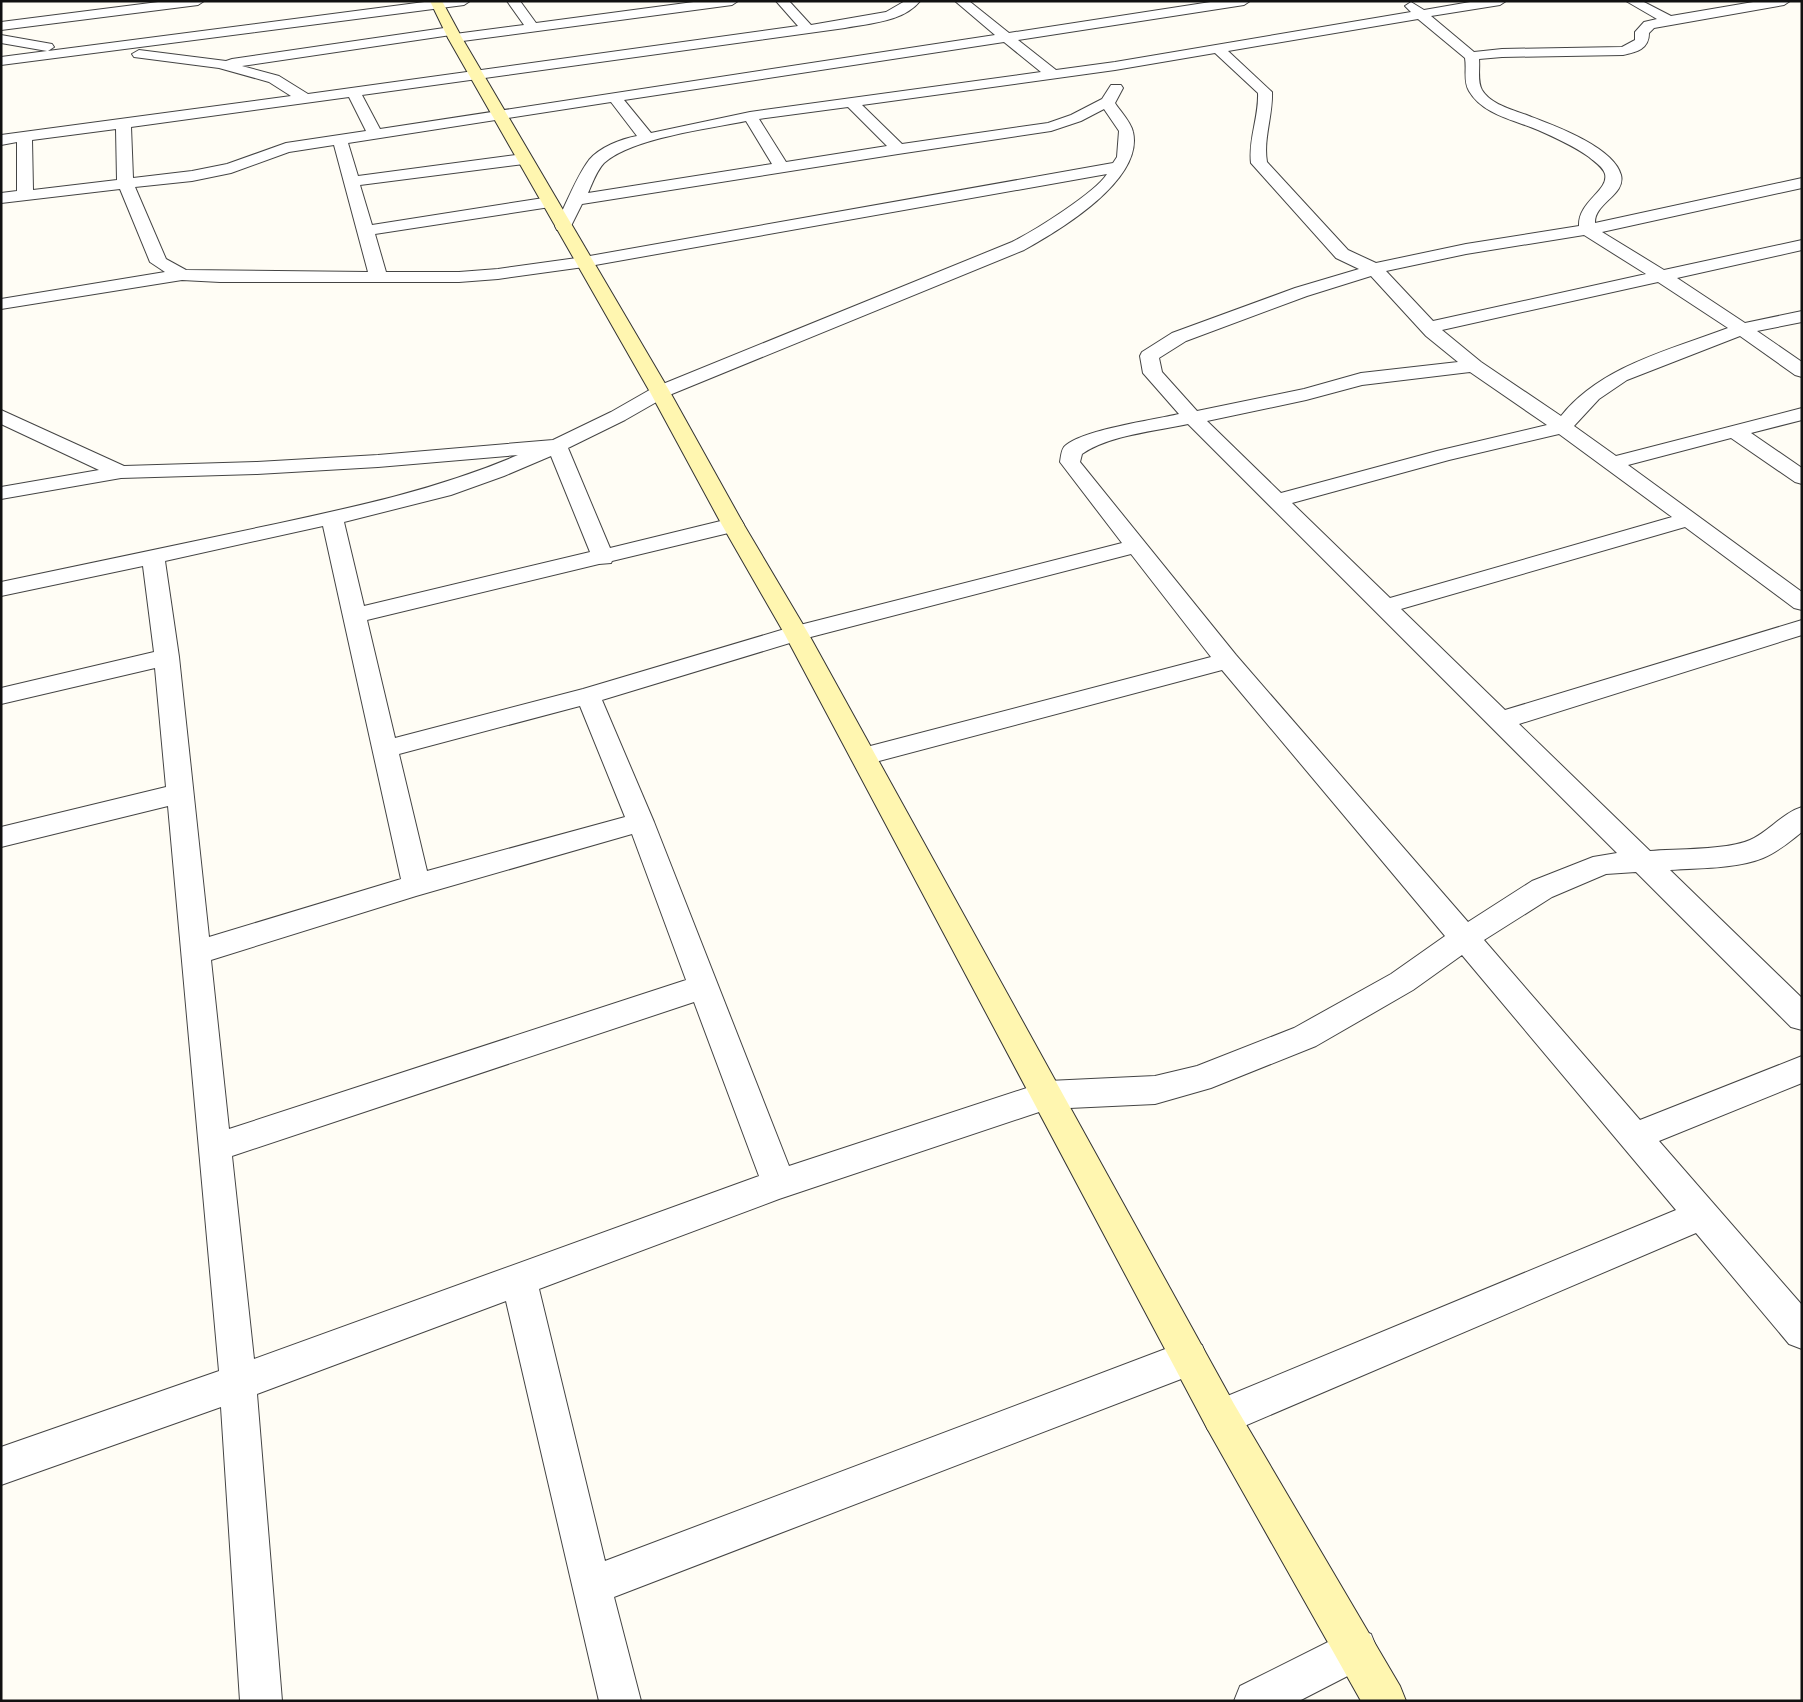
<svg xmlns="http://www.w3.org/2000/svg" width="1803" height="1702" font-family="'Zilla Slab',serif">
	<rect width="100%" height="100%" fill="#fffdf5"/>
	<g fill="none" stroke-linecap="round" stroke-linejoin="round">
		<defs>
			<path id="street" d="M166 1H204L198 5 1 30V22Z
				M432 1H470L464 5 1 65V57L47 51 1 43V35L52 44 54 47 48 51Z
				M507 1H520L536 23 701 1H738L732 5 455 42 448 38 455 34 524 25Z
				M776 1H789L811 25 886 12 905 1H920C903 22 870 23 845 28L362 95 380 129 995 35 955 1H969L1009 33 1217 1H1250L1244 5 1018 40 1056 70 1115 62 1411 12 1405 6 1411 2 1424 10 1476 1H1506L1500 5 1431 16 1474 52 1502 49 1622 47 1635 40V32L1644 22 1657 19 1626 1H1642L1671 16 1759 1H1790L1784 5 1654 28 1649 33C1649 49 1637 52 1623 55L1502 57 1479 59C1480 69 1477 81 1482 90 1491 105 1514 110 1529 116 1553 125 1614 147 1621 175 1626 195 1594 203 1595 223L1802 178V188L1602 232 1664 270 1802 240V250L1677 278 1745 323 1802 311V322L1757 331 1802 362V377L1795 375 1740 336 1627 380 1599 399 1574 426 1616 456 1802 408V420L1751 433 1802 468V484L1795 482 1731 438 1628 465 1802 592V610L1794 608 1685 527 1401 609 1505 710 1802 620V635L1519 724 1650 851C1675 849 1728 850 1750 840 1769 832 1782 813 1802 807V832C1789 842 1778 852 1763 858 1736 869 1698 868 1670 870L1802 998V1030L1791 1027 1636 872 1606 874 1552 897 1484 940 1640 1120 1802 1056V1083L1659 1141 1802 1305V1349L1789 1344 1696 1233 1221 1436 1208 1430 1202 1417 1208 1404 1676 1210 1462 955 1413 990 1316 1046 1211 1088 1155 1104 1048 1109 779 1199 539 1289 605 1561 1189 1340 1202 1345 1207 1358 1202 1371 1189 1376 614 1597 641 1701H599L506 1301 257 1394 282 1701H240L221 1407 1 1485V1447L219 1371 168 806 1 847V827L166 787 155 668 1 704V688L154 652 143 566 1 596V582C91 563 181 544 271 525 354 507 439 489 518 455L378 467 257 474 121 478 1 499V487L99 470 1 424V410L124 466 257 462 378 455 553 440 611 412 653 388 1012 242C1034 231 1095 193 1107 174L584 267 498 279 459 282H220L182 280 1 309V299L165 272 150 262 120 189 1 203V193L17 191V142L1 145V135L291 96 269 82 219 68 134 57 132 54 139 50 226 61 232 59 451 27 458 31 451 35 242 66 279 76 308 94 798 26ZM1418 19 1465 58C1467 69 1463 81 1469 91 1483 115 1515 120 1538 130 1556 138 1574 146 1589 157 1595 162 1603 167 1605 174 1609 191 1578 201 1579 226L1466 244 1376 263 1348 250 1267 162C1263 139 1273 115 1272 92L1228 51ZM1004 42 1041 72 750 112 651 133 624 100ZM1215 53 1258 93C1259 117 1248 140 1251 163L1336 258 1359 269 1295 288 1172 333 1142 352 1140 356 1143 373 1179 414C1154 420 1080 430 1064 447 1061 451 1061 457 1060 462L1122 543 788 628 583 689 395 738 367 620 599 564 611 563 612 561 741 530 744 525 741 520 733 518 610 548 568 448 625 420 667 396 1024 250C1060 230 1144 180 1133 132 1131 122 1120 111 1115 103L1123 88 1121 85H1111L1102 99 1071 115 1048 123 902 144 862 105 1115 70ZM349 97 366 131 286 143 227 164 192 171 133 178 131 127ZM611 102 637 136C621 139 600 147 589 160 576 177 565 207 555 226L557 230H569L582 204 898 154 1051 131 1081 121 1104 109 1119 131 1117 157 1113 163 584 257 498 269 459 272H386L375 234 550 207 556 205 558 202 556 199 550 197 372 225 360 185 524 164 529 162 532 159 529 156 524 154 358 176 348 143ZM848 107 887 146 786 162 759 119ZM746 121 772 164 588 193C592 184 597 170 604 163 632 138 708 129 746 121ZM116 129 117 180 33 190 32 140ZM334 145 368 272 186 270 166 259 135 187 192 181 231 173 289 152ZM1584 235 1646 274 1433 321 1386 271 1466 254ZM1371 276 1426 336 1458 362 1361 373 1304 389 1197 411 1162 372 1159 358 1186 341 1307 296ZM1658 282 1728 328C1670 350 1601 366 1561 416L1481 362 1442 330ZM1470 372 1547 425 1437 451 1281 493 1207 421 1306 400 1362 385ZM1188 424 1617 853 1593 857 1532 881 1468 922 1236 655 1080 462 1082 454C1109 435 1156 431 1188 424ZM1559 434 1672 517 1390 598 1292 503 1449 460ZM551 456 590 552 364 606 344 522 451 495 504 476ZM323 526 401 879 209 937 179 657 165 561ZM1131 554 1211 657 855 750 851 756 855 762 864 765 1222 670 1445 936 1391 974 1294 1028 1197 1066 1155 1076 1048 1081 789 1166 654 822 602 700 803 639ZM580 706 625 817 427 871 399 754ZM632 834 686 980 229 1129 211 960 416 896ZM694 1002 759 1176 254 1359 232 1156Z
				M1356 1628 1371 1634 1377 1649 1371 1664 1299 1701H1234L1240 1686Z"/>
			<path id="secondary" d="M430 1H442L462 38 670 392 744 525 808 633 1234 1404 1400 1686 1406 1701H1361L1208 1430 784 633 722 525 650 392 448 38Z"/>
		</defs>
		<use href="#street" stroke="#444" stroke-width="2"/>
		<use href="#secondary" stroke="#333" stroke-width="2"/>
		<use href="#street" fill="#fff" fill-rule="evenodd"/>
		<use href="#secondary" fill="#fff6b0" fill-rule="evenodd"/>
	</g>
	<rect width="1803" height="1702" fill="none" stroke="#111111" stroke-width="5"/>
</svg>
